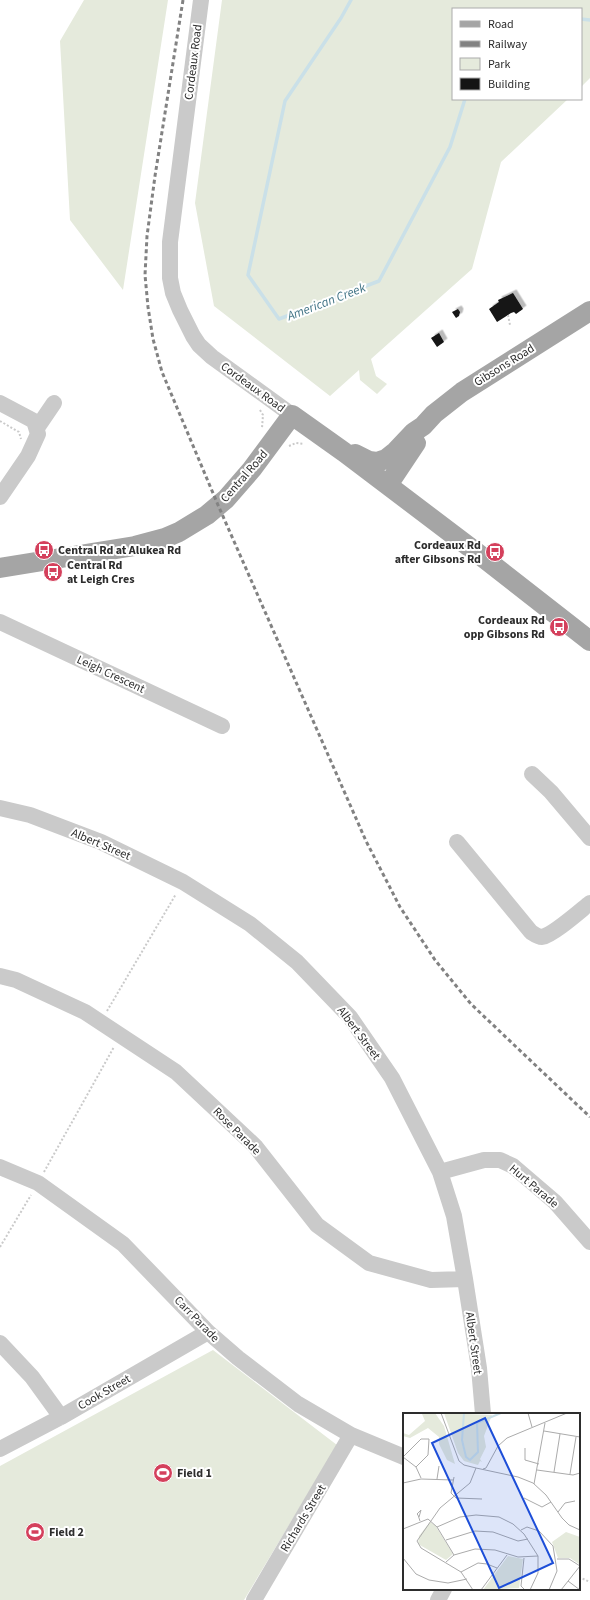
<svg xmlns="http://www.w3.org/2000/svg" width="590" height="1600" font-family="'Source Sans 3',sans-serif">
	<defs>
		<filter id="shadow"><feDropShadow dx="3.5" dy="-3.5" stdDeviation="0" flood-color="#0004"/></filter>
	</defs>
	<rect width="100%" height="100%" fill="#fff"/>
	<path fill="#e5eadc" d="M84 0H168L123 290 70 220 60 41Z
		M222 0H590V78L581 87V9H453V99H568L501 162 472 269 371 359 376 376 387 384 377 394 360 380 359 370 330 396 214 306 195 203Z
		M213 1350 337 1445 244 1600H0V1466Z"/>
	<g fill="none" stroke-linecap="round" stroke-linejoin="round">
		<path stroke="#cae0e8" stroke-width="3.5" d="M351 0 341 18 285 101 248 275 279 319 379 281 450 147 465 99
			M581 19 590 20"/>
	</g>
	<path fill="#141414" filter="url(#shadow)" d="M513 293 523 309 516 314 514 312 511 313 497 322 489 309 499 302 498 300Z
		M458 309 460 312 459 316 456 318 452 312Z
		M439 333 444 342 437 347 431 338Z"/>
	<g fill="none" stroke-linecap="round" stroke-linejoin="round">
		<path stroke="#cacaca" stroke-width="2" stroke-dasharray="2 2" stroke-linecap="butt" d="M508 315 510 325
			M260 410 263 415 262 428
			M0 421 19 432 21 439
			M289 446 296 443 304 444
			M107 1011 176 894
			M44 1172 114 1047
			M0 1247 31 1195
			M579 1577 590 1582"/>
		<path stroke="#cacaca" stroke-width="16" d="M201 0 170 242V278L173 293 180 310 193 336 199 345 212 357 292 415
			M0 403 34 421 38 434 28 456 0 497
			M37 428 54 403
			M0 622 222 726
			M532 774 551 792 590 838
			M0 808 30 815 101 842 183 882 250 924 297 962 350 1017 392 1078 440 1172 454 1216 465 1279 479 1368 483 1414
			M457 842 531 932C534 934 538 937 542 937 553 935 580 911 590 903
			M0 976 16 980 85 1012 176 1072 255 1146 317 1225 369 1263 431 1280 465 1279
			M0 1167 38 1183 123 1244 208 1332 238 1358 298 1404 351 1435 404 1457
			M440 1172 484 1160H500L513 1166 555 1202 590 1242
			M0 1343 32 1377 61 1417
			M0 1449 61 1417 208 1332
			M254 1600 351 1435
			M438 1600 444 1589"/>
		<path stroke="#a5a5a5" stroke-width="20" d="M355 454 369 461 377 462 386 459 396 451 414 432 423 426 434 414 462 392 590 311
			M388 485 416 443
			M0 568 135 546 165 538 179 532 207 515 226 499 252 469 292 415 344 452 476 552 590 641"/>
		<path stroke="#828282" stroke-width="3" stroke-dasharray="4 3" stroke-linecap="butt" d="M183 0 155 176 147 236 145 275 148 307 153 339 162 372 218 505 366 841 400 907 435 960 471 1004 590 1117"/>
	</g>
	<defs>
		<symbol id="bus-disc" viewBox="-11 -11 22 22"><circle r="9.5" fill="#d4405c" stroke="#fff"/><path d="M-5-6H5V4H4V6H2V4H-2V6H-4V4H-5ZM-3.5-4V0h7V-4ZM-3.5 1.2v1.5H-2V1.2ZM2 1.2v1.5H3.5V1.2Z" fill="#fff"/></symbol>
		<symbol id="stadium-disc" viewBox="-11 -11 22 22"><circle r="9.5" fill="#d4405c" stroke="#fff"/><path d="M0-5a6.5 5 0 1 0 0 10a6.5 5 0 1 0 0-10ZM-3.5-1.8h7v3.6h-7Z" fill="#fff"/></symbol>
	</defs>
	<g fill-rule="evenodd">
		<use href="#bus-disc" x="33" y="539" width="22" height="22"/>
		<use href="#bus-disc" x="484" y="541" width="22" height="22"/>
		<use href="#bus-disc" x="42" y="561" width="22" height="22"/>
		<use href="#bus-disc" x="548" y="616" width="22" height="22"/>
		<use href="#stadium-disc" x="152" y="1462" width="22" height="22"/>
		<use href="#stadium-disc" x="24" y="1521" width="22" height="22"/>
	</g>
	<g text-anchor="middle" stroke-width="4" stroke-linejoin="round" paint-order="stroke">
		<g font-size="12" fill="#2d2d2d" stroke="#fff">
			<text transform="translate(193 62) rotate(-83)" y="4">Cordeaux Road</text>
			<text transform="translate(504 365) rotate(-32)" y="4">Gibsons Road</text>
			<text transform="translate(253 387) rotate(36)" y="4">Cordeaux Road</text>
			<text transform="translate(244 476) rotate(-49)" y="4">Central Road</text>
			<text transform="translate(111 674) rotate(25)" y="4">Leigh Crescent</text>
			<text transform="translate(101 844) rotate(23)" y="4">Albert Street</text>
			<text transform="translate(359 1033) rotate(53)" y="4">Albert Street</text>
			<text transform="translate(237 1131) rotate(45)" y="4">Rose Parade</text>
			<text transform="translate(534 1186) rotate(40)" y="4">Hurt Parade</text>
			<text transform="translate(197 1319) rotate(46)" y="4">Carr Parade</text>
			<text transform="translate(474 1343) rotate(82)" y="4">Albert Street</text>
			<text transform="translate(104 1392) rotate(-30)" y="4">Cook Street</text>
			<text transform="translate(303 1518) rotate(-59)" y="4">Richards Street</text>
		</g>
		<g font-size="12" font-weight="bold" fill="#2d2d2d" stroke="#fff" text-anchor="start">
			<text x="481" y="549" text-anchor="end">Cordeaux Rd<tspan x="481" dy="14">after Gibsons Rd</tspan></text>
			<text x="58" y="554">Central Rd at Alukea Rd</text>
			<text x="67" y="569">Central Rd<tspan x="67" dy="14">at Leigh Cres</tspan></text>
			<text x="545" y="624" text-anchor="end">Cordeaux Rd<tspan x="545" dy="14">opp Gibsons Rd</tspan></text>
			<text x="177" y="1477">Field 1</text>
			<text x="49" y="1536">Field 2</text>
		</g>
		<g font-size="13" font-style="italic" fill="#437587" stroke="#fff">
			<text transform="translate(326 301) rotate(-21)" y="5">American Creek</text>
		</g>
	</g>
	<g transform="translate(403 1413)">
		<rect width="177" height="177" fill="#fff"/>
		<path d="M9 0H32L41 13 52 51 44 47 36 31V24L25 15 7 25 0 23V20L6 22 22 8 19 1ZM41 0 89 2 81 23 83 34 77 46 79 49 77 48 75 52 61 48 55 40ZM27 109 32 112 50 141 43 147 15 131 16 123ZM163 119 177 124 176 151 167 145H155L149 129ZM105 143 120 146 116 175 80 177Z" fill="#e5eadc"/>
		<path fill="none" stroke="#cae0e8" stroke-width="2" d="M61 0 59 27 63 44 67 47 75 39 74 10 98 0"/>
		<path fill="none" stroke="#ababab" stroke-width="1" d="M38 0 56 48 61 52 73 55M125 0 129 14M141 18 177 24M122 35V47L136 51M0 44 18 26H26L25 42 13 54M0 44 13 54 18 65M80 56 83 55 95 33 104 25 164 0M134 57 170 62 177 60M151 59 157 21M167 61 173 24M51 64 48 80 53 85 79 86M34 66 36 53M0 70 18 66 50 67M131 71 142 10M121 85 139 94 148 89M155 99 162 90 172 88M16 104 18 97 14 101 15 102 17 108M159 105 166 112 177 117M34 114 57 104 73 102 96 104 110 111 121 121 135 143V160L127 177M0 116 25 106 34 114 51 142M118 117 124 114 136 118 150 133 154 158 146 177M43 127 72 118 90 119 115 128 125 126M0 145 13 161 26 167 45 170 64 166M121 145 118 173 122 177M154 146H166L177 153M43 149 51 142 72 136 92 137 115 144 135 143M58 159 75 150 84 151 94 155M165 168 177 177M70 177 58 159 18 135 14 128 37 95 67 70 73 55 115 64 130 70 143 82 159 105M78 177 104 142M158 177 177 153"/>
		<path fill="#1d4ed8" fill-opacity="0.15" stroke="#1d4ed8" stroke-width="2" d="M82 5 150 150 96 175 29 30Z"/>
		<rect width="177" height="177" fill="none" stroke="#2d2d2d" stroke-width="2"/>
	</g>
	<rect x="452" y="8" width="130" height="92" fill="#ffffff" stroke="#ababab"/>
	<rect x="460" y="21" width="20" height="6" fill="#a5a5a5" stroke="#ababab"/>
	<text x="488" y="28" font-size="12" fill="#2d2d2d">Road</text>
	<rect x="460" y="41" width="20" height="6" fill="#828282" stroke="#ababab"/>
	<text x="488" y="48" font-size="12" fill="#2d2d2d">Railway</text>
	<rect x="460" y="58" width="20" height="12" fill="#e5eadc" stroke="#ababab"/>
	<text x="488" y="68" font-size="12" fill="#2d2d2d">Park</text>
	<rect x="460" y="78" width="20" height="12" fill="#141414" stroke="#ababab"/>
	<text x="488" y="88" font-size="12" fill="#2d2d2d">Building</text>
</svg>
